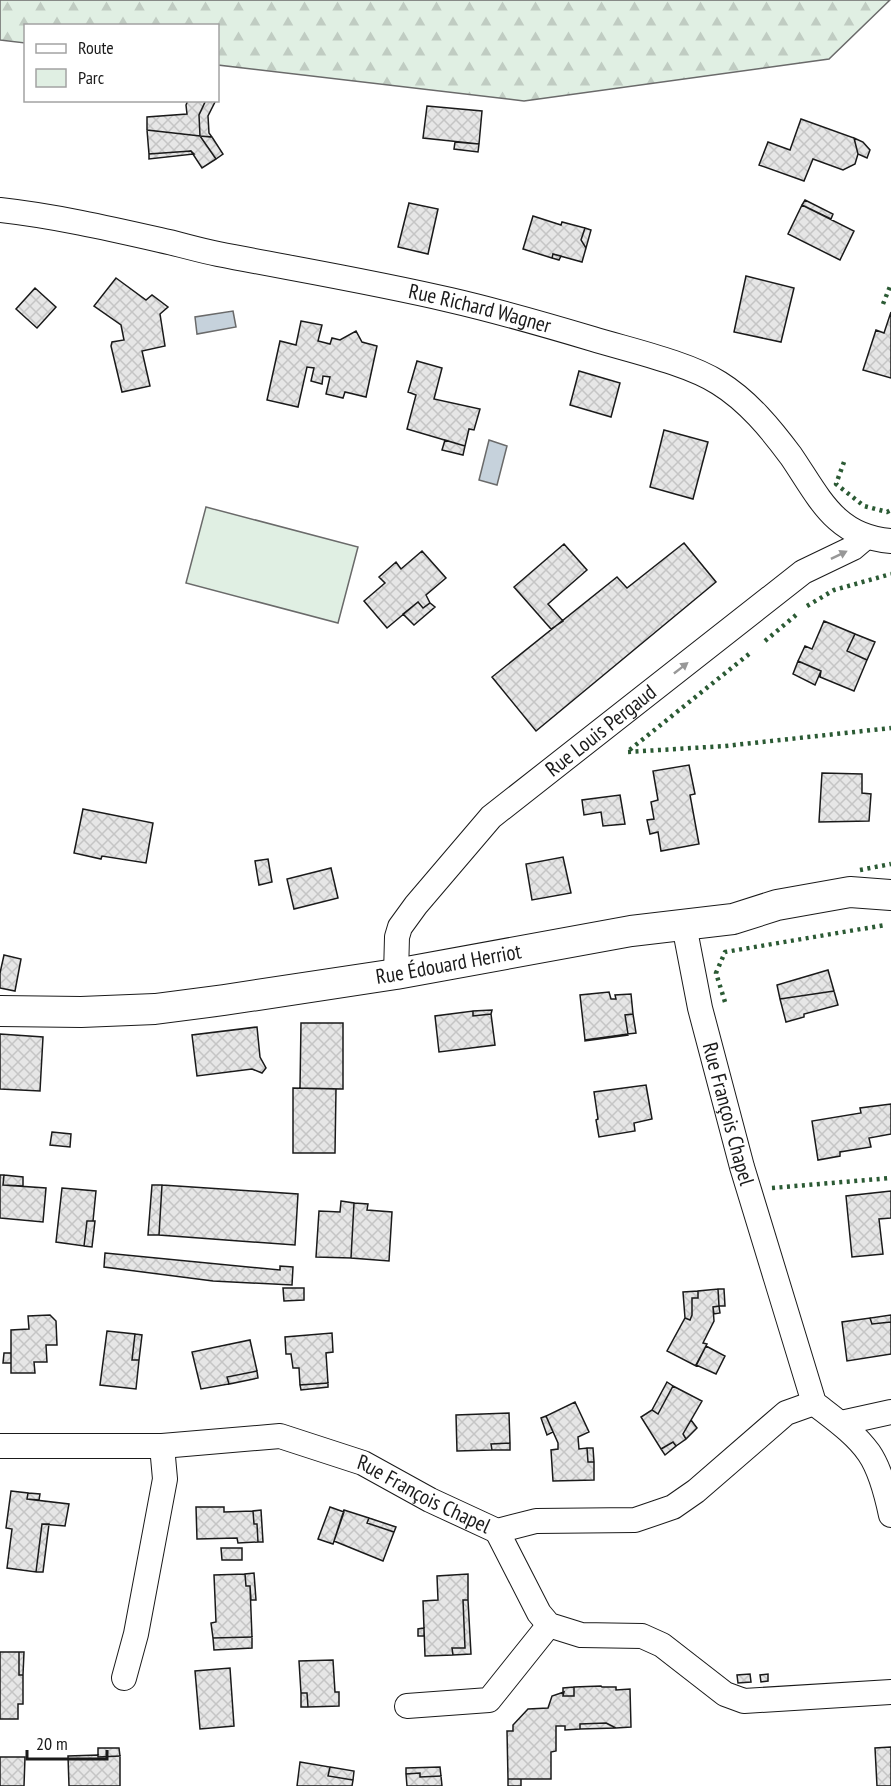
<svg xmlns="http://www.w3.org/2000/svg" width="891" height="1786" font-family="'PT Sans Narrow',sans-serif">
	<defs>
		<pattern id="forest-firs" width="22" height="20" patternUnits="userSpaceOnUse" patternTransform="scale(1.5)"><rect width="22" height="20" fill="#e0efe3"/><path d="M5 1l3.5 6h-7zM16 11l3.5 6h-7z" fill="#c0ccc2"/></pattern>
		<pattern id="building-cross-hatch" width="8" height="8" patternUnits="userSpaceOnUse" patternTransform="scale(1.5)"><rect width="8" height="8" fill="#e6e6e6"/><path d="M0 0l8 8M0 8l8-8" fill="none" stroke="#c5c5c5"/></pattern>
	</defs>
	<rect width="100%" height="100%" fill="#fff"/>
	<path fill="url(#forest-firs)" stroke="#6a6a6a" stroke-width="1.5" d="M0 0H890L829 59 524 101 218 65V26H26L25 43 0 40Z"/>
	<path fill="#e0efe3" stroke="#6a6a6a" stroke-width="1.5" d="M206 507 358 547 338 623 186 583Z"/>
	<path fill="#c6d2dc" stroke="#6a6a6a" stroke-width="1.5" d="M233 311 236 327 197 334 195 317Z
		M489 440 507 446 497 485 479 480Z"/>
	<path fill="url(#building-cross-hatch)" stroke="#1a1a1a" stroke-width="1.5" d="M188 100H206L199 115 200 136 147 130V117L187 114 186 105Z
		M206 100H216L208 116 209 133 212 137 200 136 199 115Z
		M427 106 482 111 479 144 423 138Z
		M801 119 854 138 858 154 855 164 843 170 813 159 804 181 759 165 768 142 790 150Z
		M147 130 200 136 216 159 202 168 191 151 149 154Z
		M200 136 212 137 223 154 216 159Z
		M854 138 863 142 870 150 867 158 858 154Z
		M455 142 479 144 478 152 454 149Z
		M191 151 194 154 149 159V154Z
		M805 200 833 214 831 219 802 205Z
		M409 203 438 209 428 254 398 247Z
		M802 205 854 231 840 260 788 234Z
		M533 216 561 225 562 222 585 228 581 240 586 248 582 262 553 254 552 258 523 249Z
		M585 228 591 230 586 248 581 240Z
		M553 254 561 256 559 260 552 258Z
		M746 276 794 288 781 342 734 332Z
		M116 278 146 300 152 295 168 307 160 314 165 346 142 351 150 386 122 392 111 346 112 342 124 340 121 325 94 306Z
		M35 288 56 307 37 328 16 309Z
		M891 312V378L863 370 876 330 884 333Z
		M301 321 322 325 318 341 330 344 332 338 340 340 356 331 362 342 377 346 366 397 345 392 343 398 326 394 330 377 323 376 322 384 311 381 314 368 307 367 298 407 267 400 280 341 296 345Z
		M417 361 442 368 434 399 480 409 474 430 469 429 465 446 407 429 416 395 408 392Z
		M579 371 620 383 611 417 570 405Z
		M664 430 708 442 693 499 650 487Z
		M445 440 465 446 463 455 442 450Z
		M684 543 716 582 536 731 492 677 617 577 627 588Z
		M564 544 587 570 548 604 563 621 551 629 514 587Z
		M422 551 446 578 426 595 430 603 423 608 418 602 387 628 364 601 385 583 379 577 396 562 401 569Z
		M418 602 423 608 430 603 435 607 414 625 403 614Z
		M824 621 855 634 847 651 867 660 854 691 820 677 821 671 798 661 805 646 812 649Z
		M855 634 875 642 867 660 847 651Z
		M798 661 821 671 815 685 793 674Z
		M689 765 695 794 690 795 699 844 661 851 658 832 650 834 647 820 654 819 651 802 658 800 653 771Z
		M822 773 862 774V793L871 794 869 821 819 822Z
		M620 795 625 824 603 826 601 812 584 815 582 800Z
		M83 809 153 823 146 863 102 856 101 859 74 853Z
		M563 857 571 893 532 900 526 864Z
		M268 859 272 882 259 885 255 861Z
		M331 868 338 898 294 909 287 879Z
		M4 955 21 959 15 991 0 988V973Z
		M828 970 834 991 780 999 777 985Z
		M834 991 838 1005 804 1014V1017L786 1022 780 999Z
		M609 992 611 999H616L615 995 631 994 633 1014 625 1015 628 1034 585 1040 580 995Z
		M492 1010 491 1014 473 1016V1011Z
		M473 1011V1016L491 1014 495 1045 439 1052 435 1016Z
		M633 1014 636 1033 628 1034 625 1015Z
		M301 1023H343V1089L300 1088Z
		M257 1027 260 1057 266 1068 262 1073 252 1069 197 1076 192 1035Z
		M0 1034 43 1037 40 1091 0 1089Z
		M628 1034V1035L585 1041V1040Z
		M646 1085 652 1119 634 1123 635 1131 599 1137 596 1120 598 1119 594 1092Z
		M293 1088 336 1089 335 1153H293Z
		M891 1104V1134L869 1138 871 1147 840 1152V1156L818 1160 812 1121 861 1113 860 1108Z
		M52 1132 71 1134 70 1147 50 1145Z
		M0 1175H4L3 1185 46 1188 43 1222 0 1218Z
		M4 1175 23 1177V1186L3 1185Z
		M152 1185H162L159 1235H148Z
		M162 1185 298 1194 295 1245 159 1235Z
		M62 1188 96 1191 93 1221H87L84 1246 56 1242Z
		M891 1191V1218L879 1219 883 1254 852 1257 846 1196Z
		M341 1201 354 1203 351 1258 316 1257 319 1211 340 1212Z
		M354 1203 368 1204 367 1210 392 1212 389 1261 351 1258Z
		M87 1221H95L92 1247 84 1246Z
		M105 1253 280 1270V1266L293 1267 292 1285 213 1281 104 1267Z
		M283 1288H304V1300L284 1301Z
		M718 1289 719 1306 713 1307 714 1321 703 1343 707 1344 696 1366 667 1351 685 1318 690 1320 692 1315V1298H698V1291Z
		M718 1289H724L725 1306H719Z
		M698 1291V1298H692V1315L690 1320 685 1318 683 1292Z
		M719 1306 720 1313 714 1314 713 1307Z
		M50 1315 56 1321 57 1345H46L47 1362H34L35 1373H11V1330L29 1329 28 1316Z
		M891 1315V1322L872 1324 870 1318Z
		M870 1318 872 1324 891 1322V1354L847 1361 842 1322Z
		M107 1331 135 1334 132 1360H139L136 1389 100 1385Z
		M332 1333 333 1352 326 1353 328 1383 300 1385 299 1368H293L291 1354H286L285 1337Z
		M135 1334 142 1335 139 1360H132Z
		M250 1340 257 1371 227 1377 229 1384 201 1389 192 1352Z
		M706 1346 725 1356 716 1374 696 1365Z
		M4 1353H11V1363H3Z
		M257 1371 258 1378 229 1384 227 1377Z
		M667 1382 673 1386 658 1414 652 1410Z
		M328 1383V1387L301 1390 300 1385Z
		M673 1386 702 1401 683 1434 686 1439 676 1446 673 1442 661 1449 641 1417 652 1410 658 1414Z
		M575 1402 589 1432 578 1437 579 1449 587 1448 588 1462H594V1480L553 1481 551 1450 558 1449V1443L546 1416Z
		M509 1413 510 1443 491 1444 492 1450 457 1451 456 1415Z
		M546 1416 553 1432 547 1435 541 1418Z
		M691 1420 697 1428 686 1439 683 1434Z
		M673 1442 676 1446 665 1455 661 1449Z
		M510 1443V1450H492L491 1444Z
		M587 1448H593L594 1462H588Z
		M11 1491 28 1493 27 1499 69 1504 65 1526 42 1524 36 1572 7 1568 12 1529 6 1528Z
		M28 1493 40 1494 39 1500 27 1499Z
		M196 1507H224V1512L253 1511 254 1524H257L258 1542 238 1543 237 1538 197 1539Z
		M330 1507 344 1512 333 1544 318 1539Z
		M261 1510 263 1542H258L257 1524H254L253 1511Z
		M344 1510 369 1518 367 1523 394 1532 383 1561 334 1541Z
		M369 1518 396 1527 394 1532 367 1523Z
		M42 1524H49L43 1572H36Z
		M221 1548H242V1560H222Z
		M254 1573 256 1600H251L250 1586H246L245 1574Z
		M245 1574 246 1586H250L252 1637 213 1638 211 1623 216 1622 214 1575Z
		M468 1574V1600H463L465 1648H452L453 1655 425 1656 423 1601 438 1600 437 1576Z
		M463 1600H468L471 1654 453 1655 452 1648H465Z
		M424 1628V1636H418V1629Z
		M252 1637V1648L214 1650 213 1638Z
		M0 1652H19V1675H23V1704H18V1719H0Z
		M19 1652H24L23 1675H19Z
		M333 1660 335 1692H339V1706L308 1707 307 1693H301L299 1661Z
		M230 1668 234 1726 200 1729 195 1671Z
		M750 1674 751 1682 738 1683 737 1675Z
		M768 1674V1681L761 1682 760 1675Z
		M601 1686 602 1687H616V1690L630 1689 631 1727 616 1728 606 1723 580 1724V1729L565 1730V1726H556V1751L551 1752V1779H508L507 1731H513V1725L528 1709 548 1708 552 1696 564 1692 563 1696H574V1687Z
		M574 1687V1696H563V1688Z
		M301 1693H307L308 1707H301Z
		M606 1723 616 1728 580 1729V1724Z
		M891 1747V1786H877L875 1748Z
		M98 1748H119L120 1756 98 1757Z
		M98 1755V1757L120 1756V1786H69L68 1756Z
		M0 1757H25L24 1786H0Z
		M300 1762 330 1767 328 1776 353 1780 352 1786H297Z
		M330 1767 354 1771 353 1780 328 1776Z
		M440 1767 441 1776 420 1777V1773L406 1774V1768Z
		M420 1773V1777L441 1776 442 1786H407L406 1774Z
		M508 1779H521V1786H508Z"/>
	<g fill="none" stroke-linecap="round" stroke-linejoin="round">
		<defs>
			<g id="minor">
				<path id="s1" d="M0 210C54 216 107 228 160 240 179 244 198 250 218 254 295 269 373 282 450 300 498 311 546 325 593 339 629 350 688 363 719 383 748 401 771 429 791 456 819 497 835 537 891 541"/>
				<path id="s2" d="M684 925 700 1008 742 1167 814 1403C833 1418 855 1433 869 1453 880 1469 887 1496 891 1515"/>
				<path id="s3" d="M396 974 397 937 400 927 416 905 491 817 803 572 853 548 866 537"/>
				<path d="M841 1423 891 1412"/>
				<path id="s4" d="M0 1446H162L280 1436 363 1463 430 1500 497 1531 536 1521 635 1520 673 1507 696 1491 786 1413 814 1403"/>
				<path d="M497 1531 539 1613 549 1625 581 1635 642 1636 662 1645 725 1694 744 1701 891 1692"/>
				<path d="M124 1678 136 1634 165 1479 162 1446"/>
				<path d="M407 1706 489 1700 549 1625"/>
			</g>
			<g id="tertiary">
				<path id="s5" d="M0 1011 81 1012 155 1009 224 1000 396 974 631 931 733 919 777 905 850 892 891 895"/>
			</g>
		</defs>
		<use href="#minor" stroke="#1a1a1a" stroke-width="26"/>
		<use href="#tertiary" stroke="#1a1a1a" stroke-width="32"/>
		<use href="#minor" stroke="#fff" stroke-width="24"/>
		<use href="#tertiary" stroke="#fff" stroke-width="30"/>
		<path stroke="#2b5a34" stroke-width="4.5" stroke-dasharray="3 4.5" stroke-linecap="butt" d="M883 304 891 284
			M844 462 836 484 864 506 887 512 891 510
			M807 606 834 590 891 574
			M765 641 796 615
			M749 654 627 752 725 746 891 728
			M860 870 891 864
			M725 1002 716 973 725 952 885 925
			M772 1188 891 1178"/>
	</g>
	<defs><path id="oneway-solid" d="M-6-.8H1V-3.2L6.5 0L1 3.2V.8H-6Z" transform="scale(1.5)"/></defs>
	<g fill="#989898">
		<use href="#oneway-solid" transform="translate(839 555) rotate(-26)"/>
		<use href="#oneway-solid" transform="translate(681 668) rotate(-38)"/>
	</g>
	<g text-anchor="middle" stroke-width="4.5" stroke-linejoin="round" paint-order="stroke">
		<g font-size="21" fill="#1a1a1a" stroke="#fff">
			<text dy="7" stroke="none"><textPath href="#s1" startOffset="490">Rue Richard Wagner</textPath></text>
			<text dy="7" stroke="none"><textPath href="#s3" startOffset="330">Rue Louis Pergaud</textPath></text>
			<text dy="7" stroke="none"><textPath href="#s5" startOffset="452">Rue Édouard Herriot</textPath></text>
			<text dy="7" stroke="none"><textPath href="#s2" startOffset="194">Rue François Chapel</textPath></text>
			<text dy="7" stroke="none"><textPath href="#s4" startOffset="436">Rue François Chapel</textPath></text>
		</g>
	</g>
	<rect x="24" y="24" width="195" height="78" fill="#ffffff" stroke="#a3a3a3" stroke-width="1.5"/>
	<rect x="36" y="44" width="30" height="9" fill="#ffffff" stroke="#a3a3a3" stroke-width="1.5"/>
	<text x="78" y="54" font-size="18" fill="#1a1a1a">Route</text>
	<rect x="36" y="69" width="30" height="18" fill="#e0efe3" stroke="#a3a3a3" stroke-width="1.5"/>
	<text x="78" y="84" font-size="18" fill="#1a1a1a">Parc</text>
	<path d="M27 1750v9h80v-9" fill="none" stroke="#1a1a1a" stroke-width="3"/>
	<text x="36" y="1750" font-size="18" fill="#1a1a1a" stroke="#ffffff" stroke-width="4.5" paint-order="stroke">20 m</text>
</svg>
